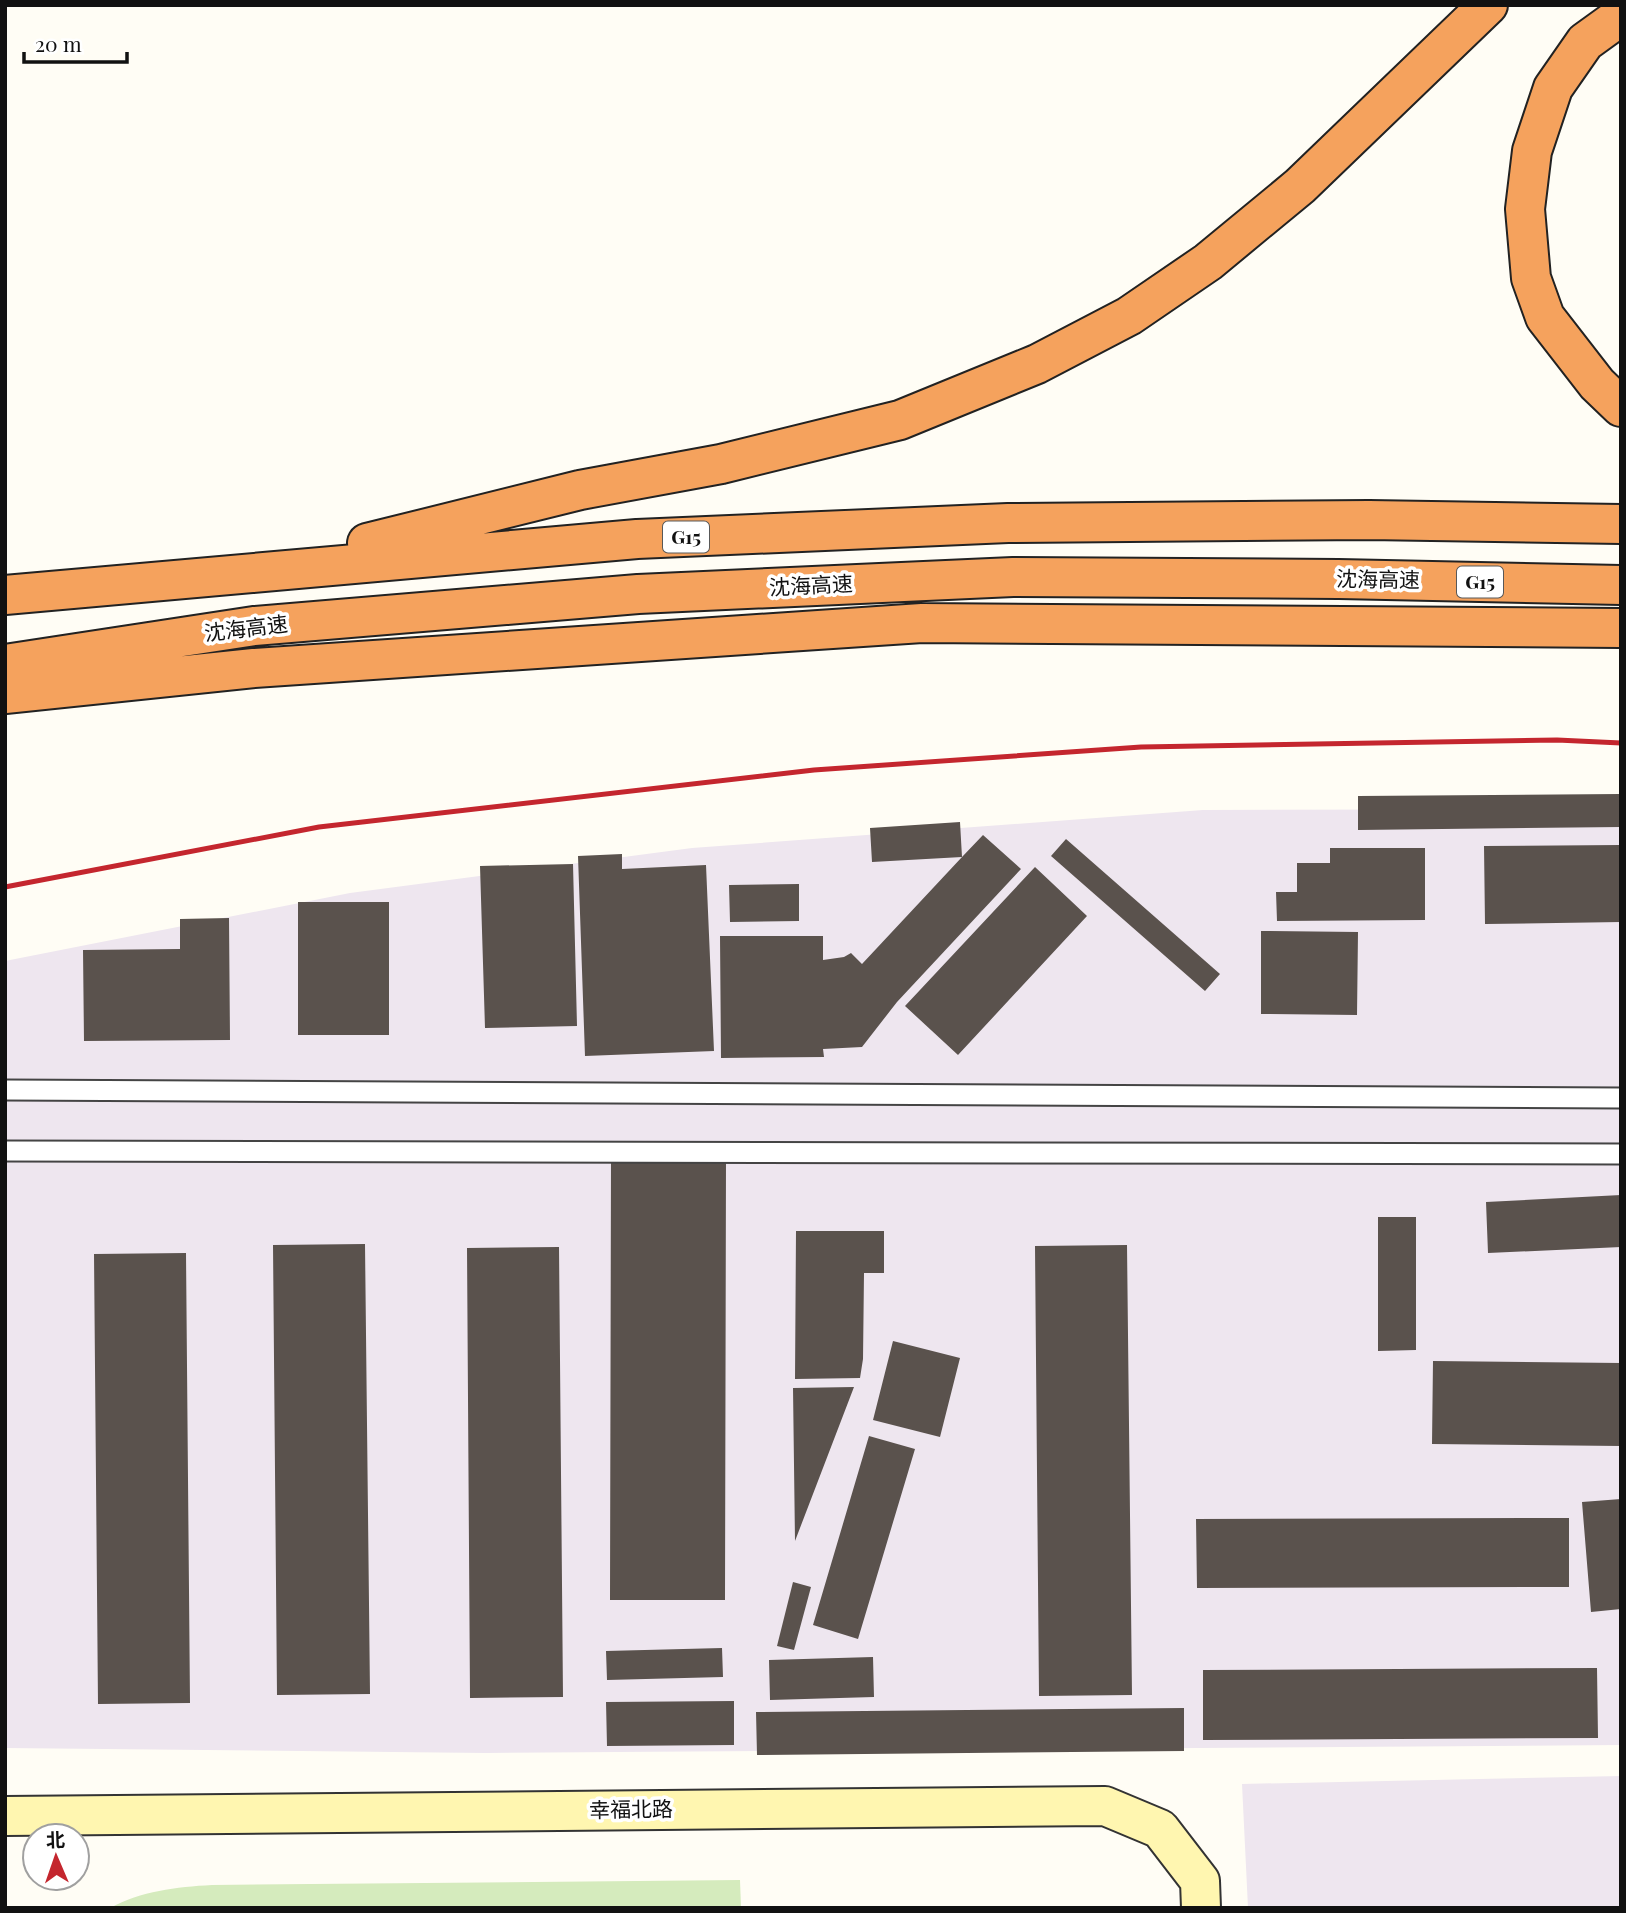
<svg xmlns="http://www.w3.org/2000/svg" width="1626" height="1913" font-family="'Playfair Display','Noto Sans SC',serif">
	<rect width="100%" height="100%" fill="#fffdf5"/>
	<path fill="#eee6ef" d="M1621 809V1745L486 1753 5 1748V961L350 893 692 848 1203 810Z
		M1621 1776V1908H1248L1242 1784Z"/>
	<path fill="#d5ebbd" d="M740 1880 741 1908H110C141 1891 176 1887 212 1885Z"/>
	<path fill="#5a524d" d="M1621 794V827L1358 830V796Z
		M960 822 962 857 983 835 1021 869 897 1002 862 1047 823 1049 824 1057 721 1058 720 936H823V960L844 957 851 953 862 964 962 857 872 862 870 828Z
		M1066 839 1220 974 1205 991 1051 856Z
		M1621 845V922L1485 924 1484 846Z
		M1330 848H1425V920L1277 921 1276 892H1297V863H1330Z
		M622 854V869L706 865 714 1051 585 1056 578 856Z
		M573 864 577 1026 485 1028 480 866Z
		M1035 867 1087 916 958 1055 905 1006Z
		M799 884V921L730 922 729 885Z
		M298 902H389V1035H298Z
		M229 918 230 1040 84 1041 83 950 180 949V919Z
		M1261 931 1358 932 1357 1015 1261 1014Z
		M611 1156 726 1157 725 1600H610Z
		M1621 1195V1247L1488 1253 1486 1202Z
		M1378 1217H1416V1350L1378 1351Z
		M796 1231H884V1273H864L863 1359 860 1378 795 1379Z
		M365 1244 370 1694 277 1695 273 1245Z
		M1127 1245 1132 1695 1039 1696 1035 1246Z
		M559 1247 563 1697 470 1698 467 1248Z
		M186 1253 190 1703 98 1704 94 1254Z
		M893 1341 960 1358 940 1437 873 1420Z
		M1433 1361 1621 1363V1446L1432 1444Z
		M854 1387 795 1541 793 1388Z
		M869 1436 915 1449 858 1639 813 1625Z
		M1621 1499V1609L1591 1612 1582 1502Z
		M1569 1518V1587L1197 1588 1196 1519Z
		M793 1582 811 1587 794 1650 777 1646Z
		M722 1648 723 1677 607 1680 606 1651Z
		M873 1657 874 1697 770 1700 769 1660Z
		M1597 1668 1598 1738 1203 1740V1670Z
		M734 1701V1745L607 1746 606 1702Z
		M1184 1708V1751L757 1755 756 1712Z"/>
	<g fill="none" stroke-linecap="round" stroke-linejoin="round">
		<defs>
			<path id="lane" d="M5 1090 1621 1098
				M5 1151 1621 1154"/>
			<path id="secondary" d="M5 1816 1105 1806 1160 1829 1200 1881 1201 1908"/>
			<path id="highway" d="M1621 16 1585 42 1553 88 1532 151 1525 209 1531 278 1545 317 1597 384 1621 407
				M367 543 580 490 721 464 900 420 1037 364 1129 316 1208 262 1300 186 1488 5
				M5 595 637 539 1008 523 1369 520 1621 524
				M5 664 254 626 638 594 1013 577 1339 579 1621 585
				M5 694 254 668 922 623 1621 628"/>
		</defs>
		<use href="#lane" stroke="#444" stroke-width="23"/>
		<use href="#secondary" stroke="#333" stroke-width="42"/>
		<use href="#highway" stroke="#222" stroke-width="42"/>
		<use href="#lane" stroke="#fff" stroke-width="19"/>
		<use href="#secondary" stroke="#fff6b0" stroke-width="38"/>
		<use href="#highway" stroke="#f5a25d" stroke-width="38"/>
		<path stroke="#c4262e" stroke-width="5" d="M5 887 319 827 814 770 1141 747 1557 740 1621 743"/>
	</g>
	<g text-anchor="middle" stroke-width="7" stroke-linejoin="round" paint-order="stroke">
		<g fill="#fff" stroke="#585858" stroke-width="2">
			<rect x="663" y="521.5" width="46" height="31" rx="5"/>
			<rect x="1457" y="566.5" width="46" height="31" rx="5"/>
		</g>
		<g font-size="19" font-weight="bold" fill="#111">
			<text x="686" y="544">G15</text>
			<text x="1480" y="589">G15</text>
		</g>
		<g font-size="21" fill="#111" stroke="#fff">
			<text transform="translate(1378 580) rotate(1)" y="7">沈海高速</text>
			<text transform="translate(811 586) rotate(-3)" y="7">沈海高速</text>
			<text transform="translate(246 629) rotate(-7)" y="7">沈海高速</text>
			<text transform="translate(631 1810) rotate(-1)" y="7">幸福北路</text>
		</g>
	</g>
	<rect width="1626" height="1913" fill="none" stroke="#111111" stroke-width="14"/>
	<g transform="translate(56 1857) rotate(358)"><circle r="33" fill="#ffffff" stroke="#a0a0a0" stroke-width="2"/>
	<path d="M0-5L12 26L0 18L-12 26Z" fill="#c4262e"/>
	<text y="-10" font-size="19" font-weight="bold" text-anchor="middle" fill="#111111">北</text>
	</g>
	<path d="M24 52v10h103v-10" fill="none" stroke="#111111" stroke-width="3.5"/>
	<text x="35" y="52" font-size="21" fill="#111111" stroke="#ffffff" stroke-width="5" paint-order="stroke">20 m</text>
</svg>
